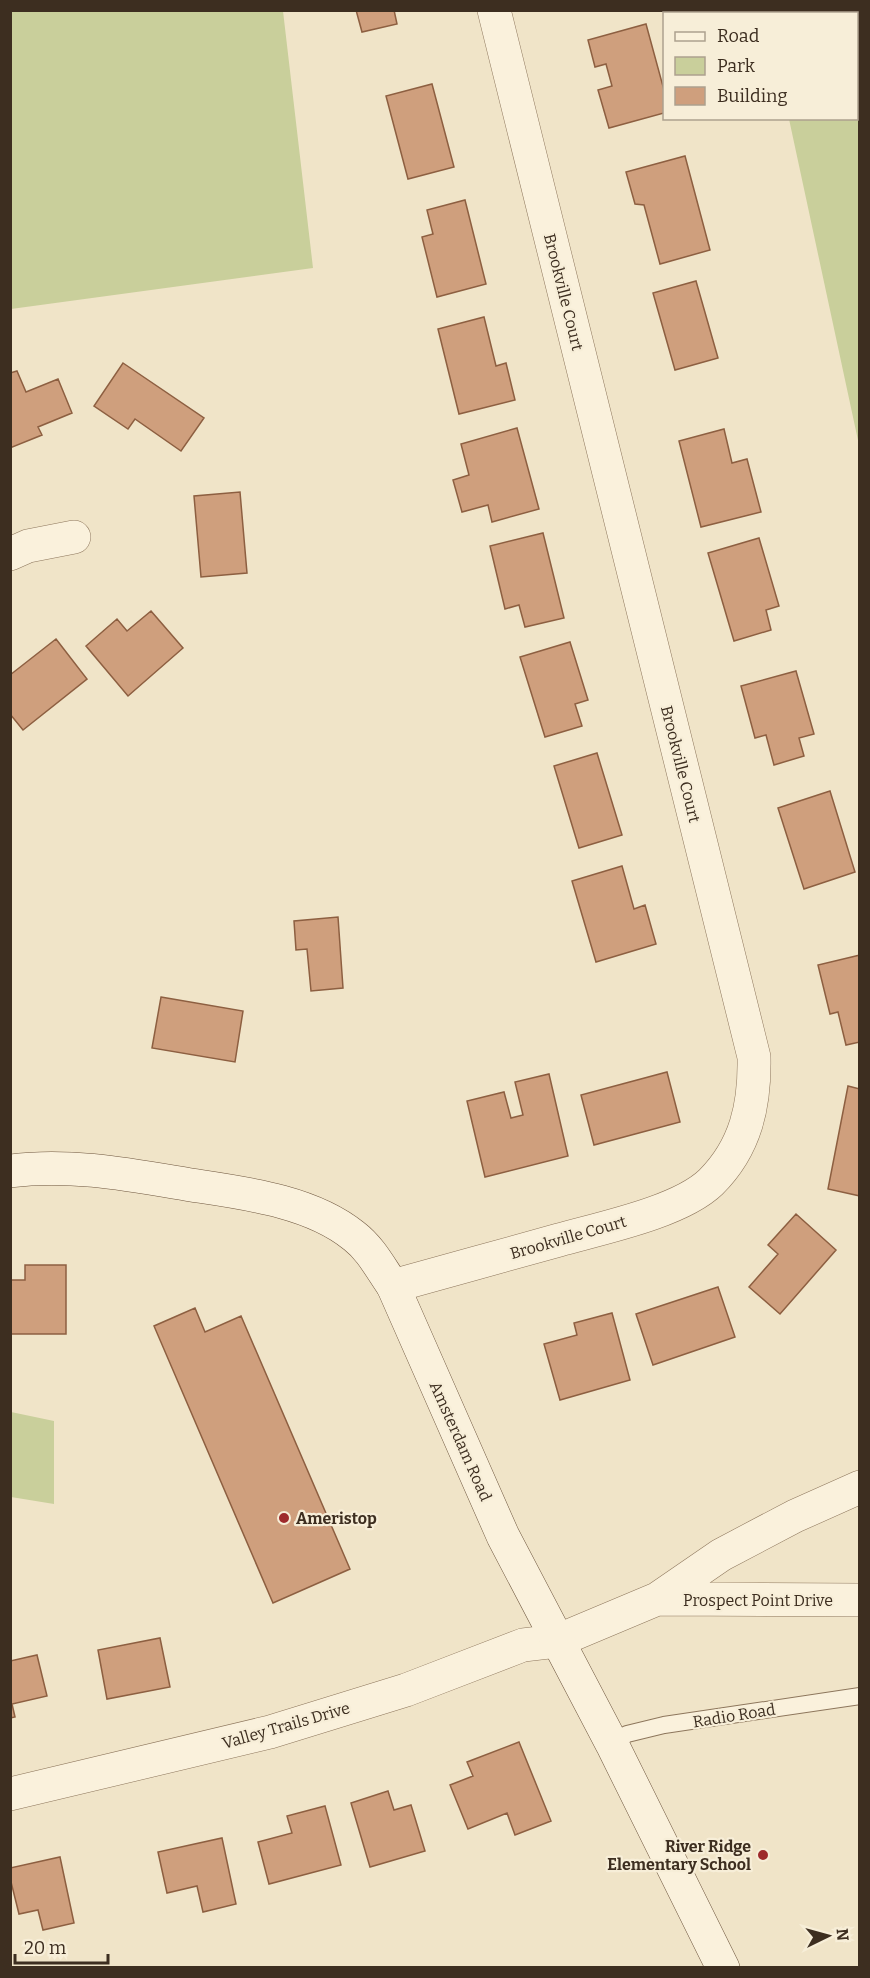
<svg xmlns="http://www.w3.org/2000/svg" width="870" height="1978" font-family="Bitter,serif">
	<rect width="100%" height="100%" fill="#f0e4c8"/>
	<path fill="#c9cf9b" d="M10 11H283L313 268 11 309Z
		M766 11H859V445L789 119 856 118V14H766Z
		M11 1412 54 1421V1504L11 1497Z"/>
	<path fill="#cf9f7d" stroke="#8d5f41" stroke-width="1.5" d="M356 10H394L397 24 362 32Z
		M646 24 664 90V113L609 128 598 90 612 86 606 64 595 67 588 40Z
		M432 84 454 167 408 179 386 96Z
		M685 156 710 250 660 264 644 205 635 204 626 172Z
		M465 200 486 284 437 297 422 237 433 234 427 210Z
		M696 281 718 358 675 370 653 293Z
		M484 317 496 366 506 363 515 400 459 414 438 329Z
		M123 363 204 418 181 451 135 419 128 429 94 406Z
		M17 371 26 392 58 379 72 413 38 427 42 435 10 448V373Z
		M517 428 539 509 492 522 488 505 462 512 453 480 469 475 461 444Z
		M724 429 732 463 747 459 761 512 701 527 679 441Z
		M240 492 247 573 201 577 194 496Z
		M543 533 564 618 525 627 519 605 505 609 490 546Z
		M759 538 779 606 766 610 771 630 734 641 708 553Z
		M151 611 183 648 128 696 86 646 117 619 127 631Z
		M56 639 87 679 23 730 10 714V675Z
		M570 642 588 700 575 704 582 726 545 737 520 657Z
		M796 671 814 734 799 738 804 756 774 765 766 735 755 738 741 686Z
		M597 753 622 835 579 848 554 766Z
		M830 791 855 872 804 889 778 808Z
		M622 866 634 909 645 905 656 944 596 962 572 881Z
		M338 917 343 988 311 991 307 949 296 950 294 921Z
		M860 955V1042L846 1045 838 1012 830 1014 818 965Z
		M161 997 243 1011 235 1062 152 1048Z
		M667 1072 680 1122 594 1145 581 1095Z
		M549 1074 568 1156 485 1177 467 1101 504 1092 511 1118 523 1115 515 1082Z
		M848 1086 860 1089V1196L828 1189Z
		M796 1214 836 1250 780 1314 749 1287 778 1254 768 1245Z
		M25 1265H66V1334H10V1280H25Z
		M718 1287 735 1337 653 1365 636 1314Z
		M195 1308 205 1332 241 1316 350 1569 273 1603 154 1326Z
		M612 1313 630 1380 560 1400 544 1344 577 1335 574 1323Z
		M160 1638 170 1687 107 1699 98 1650Z
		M37 1655 47 1696 12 1704 15 1717 10 1718V1661Z
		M519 1742 551 1821 515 1835 507 1813 468 1829 450 1785 473 1776 467 1762Z
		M388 1791 394 1810 411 1805 425 1851 370 1867 351 1803Z
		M325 1806 341 1865 269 1884 258 1842 292 1833 287 1816Z
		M222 1838 236 1904 203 1912 197 1886 167 1893 158 1852Z
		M60 1857 74 1923 43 1930 38 1910 19 1914 10 1878V1868Z"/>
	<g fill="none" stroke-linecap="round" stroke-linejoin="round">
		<defs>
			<path id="lane" d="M612 1744 627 1734 664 1725 860 1696"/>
			<path id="street" d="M10 554 28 546 74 537
				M393 1286C448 1271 504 1255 559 1240 602 1228 680 1212 711 1182 746 1147 755 1105 754 1057L494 10
				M657 1599 860 1600
				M10 1794 270 1732 406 1690 523 1645 557 1641 657 1599 721 1555 795 1516 860 1487"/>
			<path id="secondary" d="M10 1171C71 1163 131 1175 191 1185 244 1193 311 1201 354 1236 371 1249 381 1269 393 1286L503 1536 612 1744 723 1968"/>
		</defs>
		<use href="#lane" stroke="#8d765c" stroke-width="18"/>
		<use href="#street" stroke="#8d765c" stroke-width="34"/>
		<use href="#secondary" stroke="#6f573f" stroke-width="34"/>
		<use href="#lane" stroke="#faf1dc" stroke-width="16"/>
		<use href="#street" stroke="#faf1dc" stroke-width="33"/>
		<use href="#secondary" stroke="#faf1dc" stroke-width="33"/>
	</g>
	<g fill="#9e2a2b" stroke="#f7eed8" stroke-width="2">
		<circle cx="284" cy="1518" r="6"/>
		<circle cx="763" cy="1855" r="6"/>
	</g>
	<g text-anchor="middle" stroke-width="4.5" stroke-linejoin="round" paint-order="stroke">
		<g font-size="16" fill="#3d2e20" stroke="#f7eed8">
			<text transform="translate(564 292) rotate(76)" y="6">Brookville Court</text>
			<text transform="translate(681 764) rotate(76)" y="6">Brookville Court</text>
			<text transform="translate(568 1237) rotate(-16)" y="6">Brookville Court</text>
			<text transform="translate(461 1441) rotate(66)" y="6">Amsterdam Road</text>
			<text x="758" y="1606">Prospect Point Drive</text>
			<text transform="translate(734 1715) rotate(-9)" y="6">Radio Road</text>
			<text transform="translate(286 1725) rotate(-16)" y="6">Valley Trails Drive</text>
		</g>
		<g font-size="16" font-weight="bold" fill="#3d2e20" stroke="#f7eed8" text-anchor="start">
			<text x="296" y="1524">Ameristop</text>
			<text x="751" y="1852" text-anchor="end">River Ridge<tspan x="751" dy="18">Elementary School</tspan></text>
		</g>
	</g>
	<rect width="870" height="1978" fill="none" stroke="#3d2e20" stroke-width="24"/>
	<rect x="663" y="12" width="195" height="108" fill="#f7eed8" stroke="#ada18e" stroke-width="1.5"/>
	<rect x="675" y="32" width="30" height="9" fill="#faf1dc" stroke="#ada18e" stroke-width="1.5"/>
	<text x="717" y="42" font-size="18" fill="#3d2e20">Road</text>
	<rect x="675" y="57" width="30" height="18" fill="#c9cf9b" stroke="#ada18e" stroke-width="1.5"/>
	<text x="717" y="72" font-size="18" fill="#3d2e20">Park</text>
	<rect x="675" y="87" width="30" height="18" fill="#cf9f7d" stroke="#ada18e" stroke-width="1.5"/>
	<text x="717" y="102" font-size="18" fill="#3d2e20">Building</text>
	<g transform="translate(828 1936) rotate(85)" stroke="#f7eed8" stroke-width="4.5" paint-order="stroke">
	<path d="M0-4.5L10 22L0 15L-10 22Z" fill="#3d2e20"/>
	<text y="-9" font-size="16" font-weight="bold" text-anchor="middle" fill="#3d2e20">N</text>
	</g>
	<path d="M15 1954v9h93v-9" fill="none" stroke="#3d2e20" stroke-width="3"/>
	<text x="24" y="1954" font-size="18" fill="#3d2e20" stroke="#f7eed8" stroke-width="4.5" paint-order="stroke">20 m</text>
</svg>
